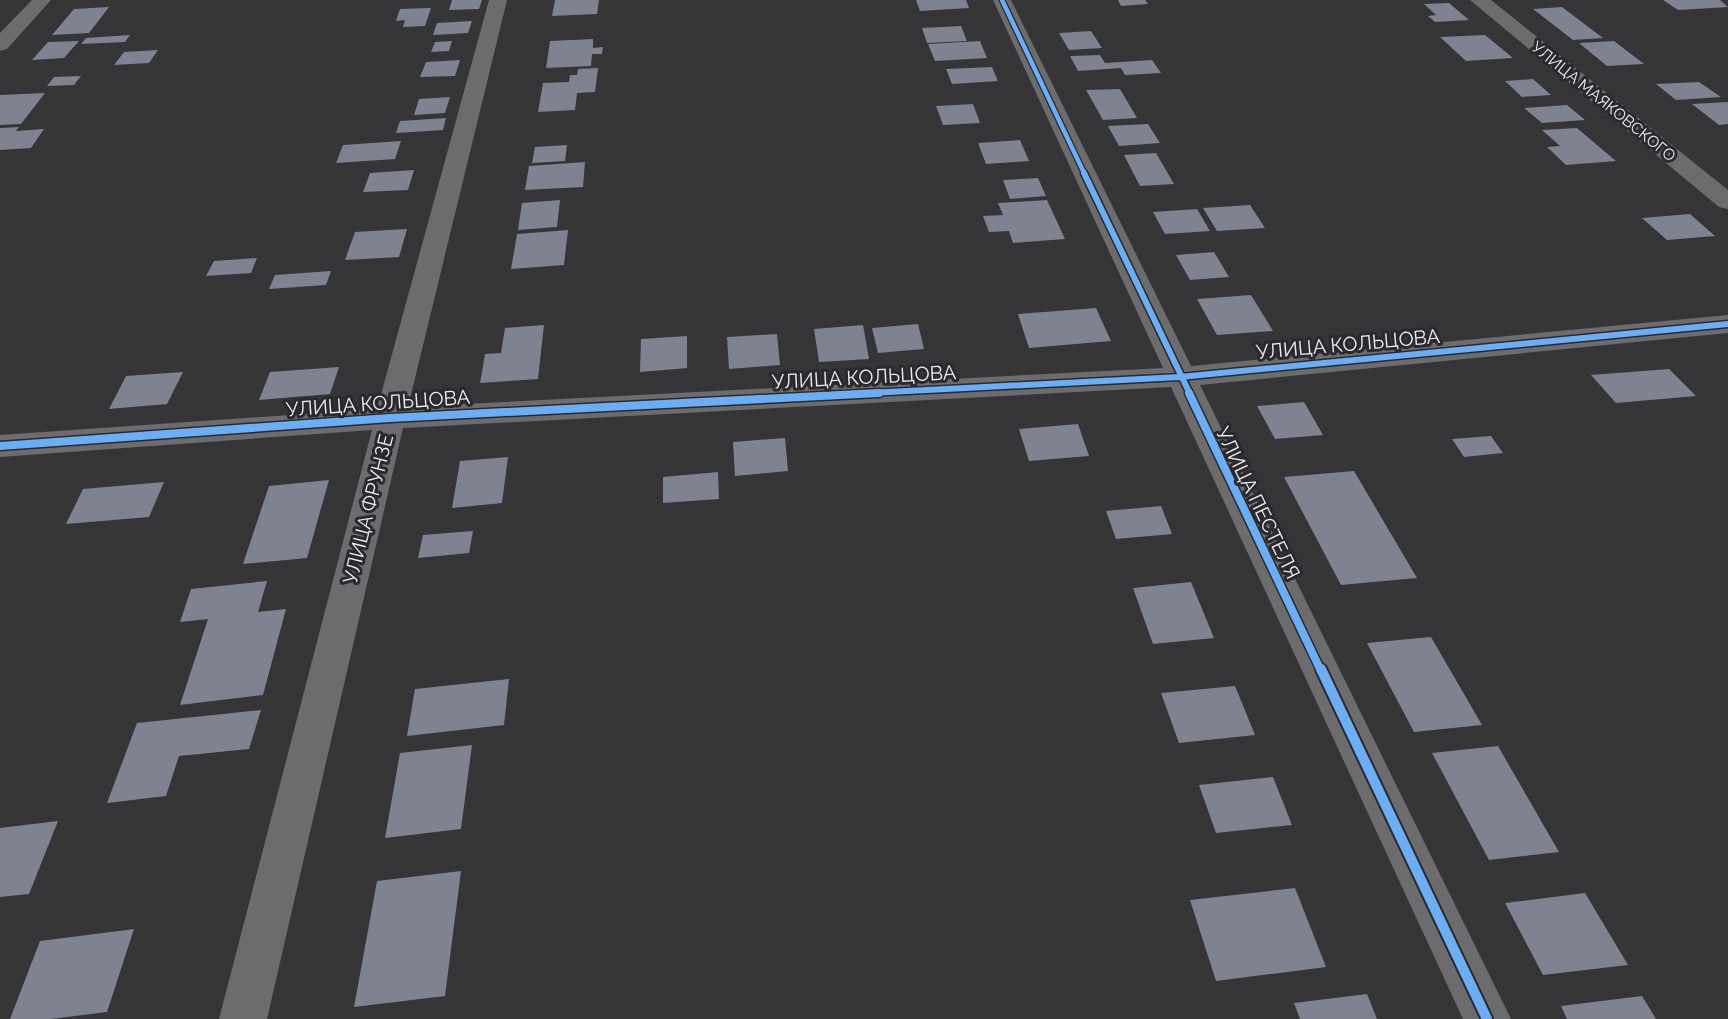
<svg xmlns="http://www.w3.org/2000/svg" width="1728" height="1019" font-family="Raleway,sans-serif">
	<rect width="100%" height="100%" fill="#353437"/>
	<path fill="#7e8291" d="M452 0H482L479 9 449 10Z
		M555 0H599L597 14 552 16Z
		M916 0H966L969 8 920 11Z
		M1118 0H1145L1148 4 1121 6Z
		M1663 0H1720L1728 7 1678 10Z
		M1449 3 1469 20 1435 22 1428 16 1436 15 1424 4Z
		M109 7 89 33 52 35 74 9Z
		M1562 7 1603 38 1573 40 1533 9Z
		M431 8 425 26 403 27 405 20 396 21 400 9Z
		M472 21 468 33 433 35 437 23Z
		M961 26 967 41 927 43 922 28Z
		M1091 31 1102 48 1069 50 1059 33Z
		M130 35 125 42 81 44 86 38Z
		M1485 35 1513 58 1466 61 1440 37Z
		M593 39V48L603 47 602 54H592L591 66 546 68 550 41Z
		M79 41 64 58 32 60 48 42Z
		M452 41 449 51 431 52 435 42Z
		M980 41 987 58 935 61 928 44Z
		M1614 41 1644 64 1607 66 1579 43Z
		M158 50 149 63 114 65 124 52Z
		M1100 55 1105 63 1152 60 1161 73 1125 75 1121 68 1078 71 1070 56Z
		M460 60 455 76 420 77 426 62Z
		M992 67 998 81 952 84 946 69Z
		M598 68 595 92 577 93 575 110 538 112 543 83 569 82 570 75H577L578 69Z
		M81 76 74 85 47 86 54 77Z
		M1533 79 1551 95 1522 97 1505 81Z
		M1699 82 1721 97 1676 100 1656 84Z
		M1120 89 1137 118 1103 120 1086 90Z
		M45 93 21 124 0 125V95Z
		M450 97 445 113 414 115 419 99Z
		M1728 102V124L1719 125 1692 104Z
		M973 104 980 123 943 125 936 106Z
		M1567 105 1585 120 1542 123 1524 108Z
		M446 118 443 130 396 133 400 121Z
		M1148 124 1160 143 1119 146 1108 126Z
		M19 127 16 131 44 129 31 148 0 150V128Z
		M1577 128 1616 161 1566 165 1547 147 1560 146 1542 130Z
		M1020 140 1029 161 986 164 978 143Z
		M401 141 395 159 336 163 343 145Z
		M567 145 565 161 532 163 535 147Z
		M1156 153 1174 184 1140 186 1124 155Z
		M585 162 583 187 525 190 529 166Z
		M414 170 408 190 363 192 370 173Z
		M1038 178 1046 196 1010 199 1003 180Z
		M560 200 557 227 518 230 522 203Z
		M1047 200 1065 239 1013 243 1009 231 989 232 983 216 1003 215 998 203Z
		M1250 205 1265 228 1217 231 1203 208Z
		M1197 209 1210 231 1165 234 1153 212Z
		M1690 214 1715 236 1667 240 1642 218Z
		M407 229 399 257 345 260 355 232Z
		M568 230 564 265 511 269 517 234Z
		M1214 252 1229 277 1190 280 1176 255Z
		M257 258 251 273 206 276 214 261Z
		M331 271 326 285 269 289 275 275Z
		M1251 295 1273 331 1217 335 1197 299Z
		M1096 308 1111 341 1029 348 1018 314Z
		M918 324 924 349 878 353 872 328Z
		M544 325 538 379 480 383 485 354 501 353 505 328Z
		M863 325 869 359 819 362 814 329Z
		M777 334 780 365 729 369 727 337Z
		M687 336V368L640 372 641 339Z
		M339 367 330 394 259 400 270 372Z
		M1669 369 1696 396 1616 403 1591 375Z
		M183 372 167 404 109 409 126 376Z
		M1304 402 1323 435 1275 439 1257 406Z
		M1078 424 1089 456 1029 461 1019 429Z
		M1491 436 1503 453 1464 457 1452 439Z
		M785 438 788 471 735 476 733 442Z
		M508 457 502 503 452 508 460 461Z
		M1354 471 1417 578 1341 585 1284 477Z
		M718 472 719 499 663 503V477Z
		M329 480 307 558 243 564 269 486Z
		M164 482 149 517 66 524 83 489Z
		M1161 506 1172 534 1116 539 1106 511Z
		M473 531 469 553 418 558 423 535Z
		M267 581 258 612 286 609 263 695 180 705 208 619 180 622 191 589Z
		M1191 582 1214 638 1153 644 1133 588Z
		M1431 637 1482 725 1414 732 1367 643Z
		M509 679 504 725 407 736 415 689Z
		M1235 686 1255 735 1179 743 1161 693Z
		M261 710 249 749 179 756 166 796 107 803 137 723Z
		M472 745 461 829 385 838 400 753Z
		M1498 746 1559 852 1489 860 1432 753Z
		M1273 777 1292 825 1216 833 1199 785Z
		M58 821 29 894 0 897V828Z
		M461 871 445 996 354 1007 377 881Z
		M1295 888 1326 967 1216 981 1190 900Z
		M1585 893 1628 965 1543 975 1505 903Z
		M134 929 107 1012 51 1019H10L40 941Z
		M1367 994 1377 1019H1300L1294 1003Z
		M1642 996 1656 1019H1567L1561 1006Z"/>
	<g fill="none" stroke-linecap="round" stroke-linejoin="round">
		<path fill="#6c6b6e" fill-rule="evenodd" d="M32 0H51L7 49 0 51V33Z
			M489 0H507L408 407 1163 368 993 0H1011L1191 366 1728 315V333L1200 385 1511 1019H1463L1171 387 403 428 267 1019H219L372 430 0 457V435L377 409Z
			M1470 0H1491L1728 190V209L1719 207Z"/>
		<defs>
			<path id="cycleway-far3" d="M1002 0 1085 175"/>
			<path id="cycleway-far2" d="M1084 173 1190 394
				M850 394 1180 377 1728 324"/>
			<path id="cycleway-far1" d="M1189 393 1321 671
				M0 446 390 418 879 393"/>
			<path id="cycleway" d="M1321 669 1487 1019"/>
		</defs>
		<use href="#cycleway-far3" stroke="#2a292e" stroke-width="7"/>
		<use href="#cycleway-far2" stroke="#2a292e" stroke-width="9"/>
		<use href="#cycleway-far1" stroke="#2a292e" stroke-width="11"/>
		<use href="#cycleway" stroke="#2a292e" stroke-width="14"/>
		<use href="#cycleway-far3" stroke="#6dadf4" stroke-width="4.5"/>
		<use href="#cycleway-far2" stroke="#6dadf4" stroke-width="6"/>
		<use href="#cycleway-far1" stroke="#6dadf4" stroke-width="8"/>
		<use href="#cycleway" stroke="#6dadf4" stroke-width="10"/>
	</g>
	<g text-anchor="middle" stroke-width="6" stroke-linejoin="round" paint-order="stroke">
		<g font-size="16" fill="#ecebee" stroke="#2a292e">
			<text transform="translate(1604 101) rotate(39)" y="6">УЛИЦА МАЯКОВСКОГО</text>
		</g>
		<g font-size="20" fill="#ecebee" stroke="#2a292e">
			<text transform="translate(1348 344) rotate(-5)" y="7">УЛИЦА КОЛЬЦОВА</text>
			<text transform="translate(864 377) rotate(-3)" y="7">УЛИЦА КОЛЬЦОВА</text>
			<text transform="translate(378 403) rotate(-4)" y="7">УЛИЦА КОЛЬЦОВА</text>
			<text transform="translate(1258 503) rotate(64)" y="7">УЛИЦА ПЕСТЕЛЯ</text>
			<text transform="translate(368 509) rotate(-76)" y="7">УЛИЦА ФРУНЗЕ</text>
		</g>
	</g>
</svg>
